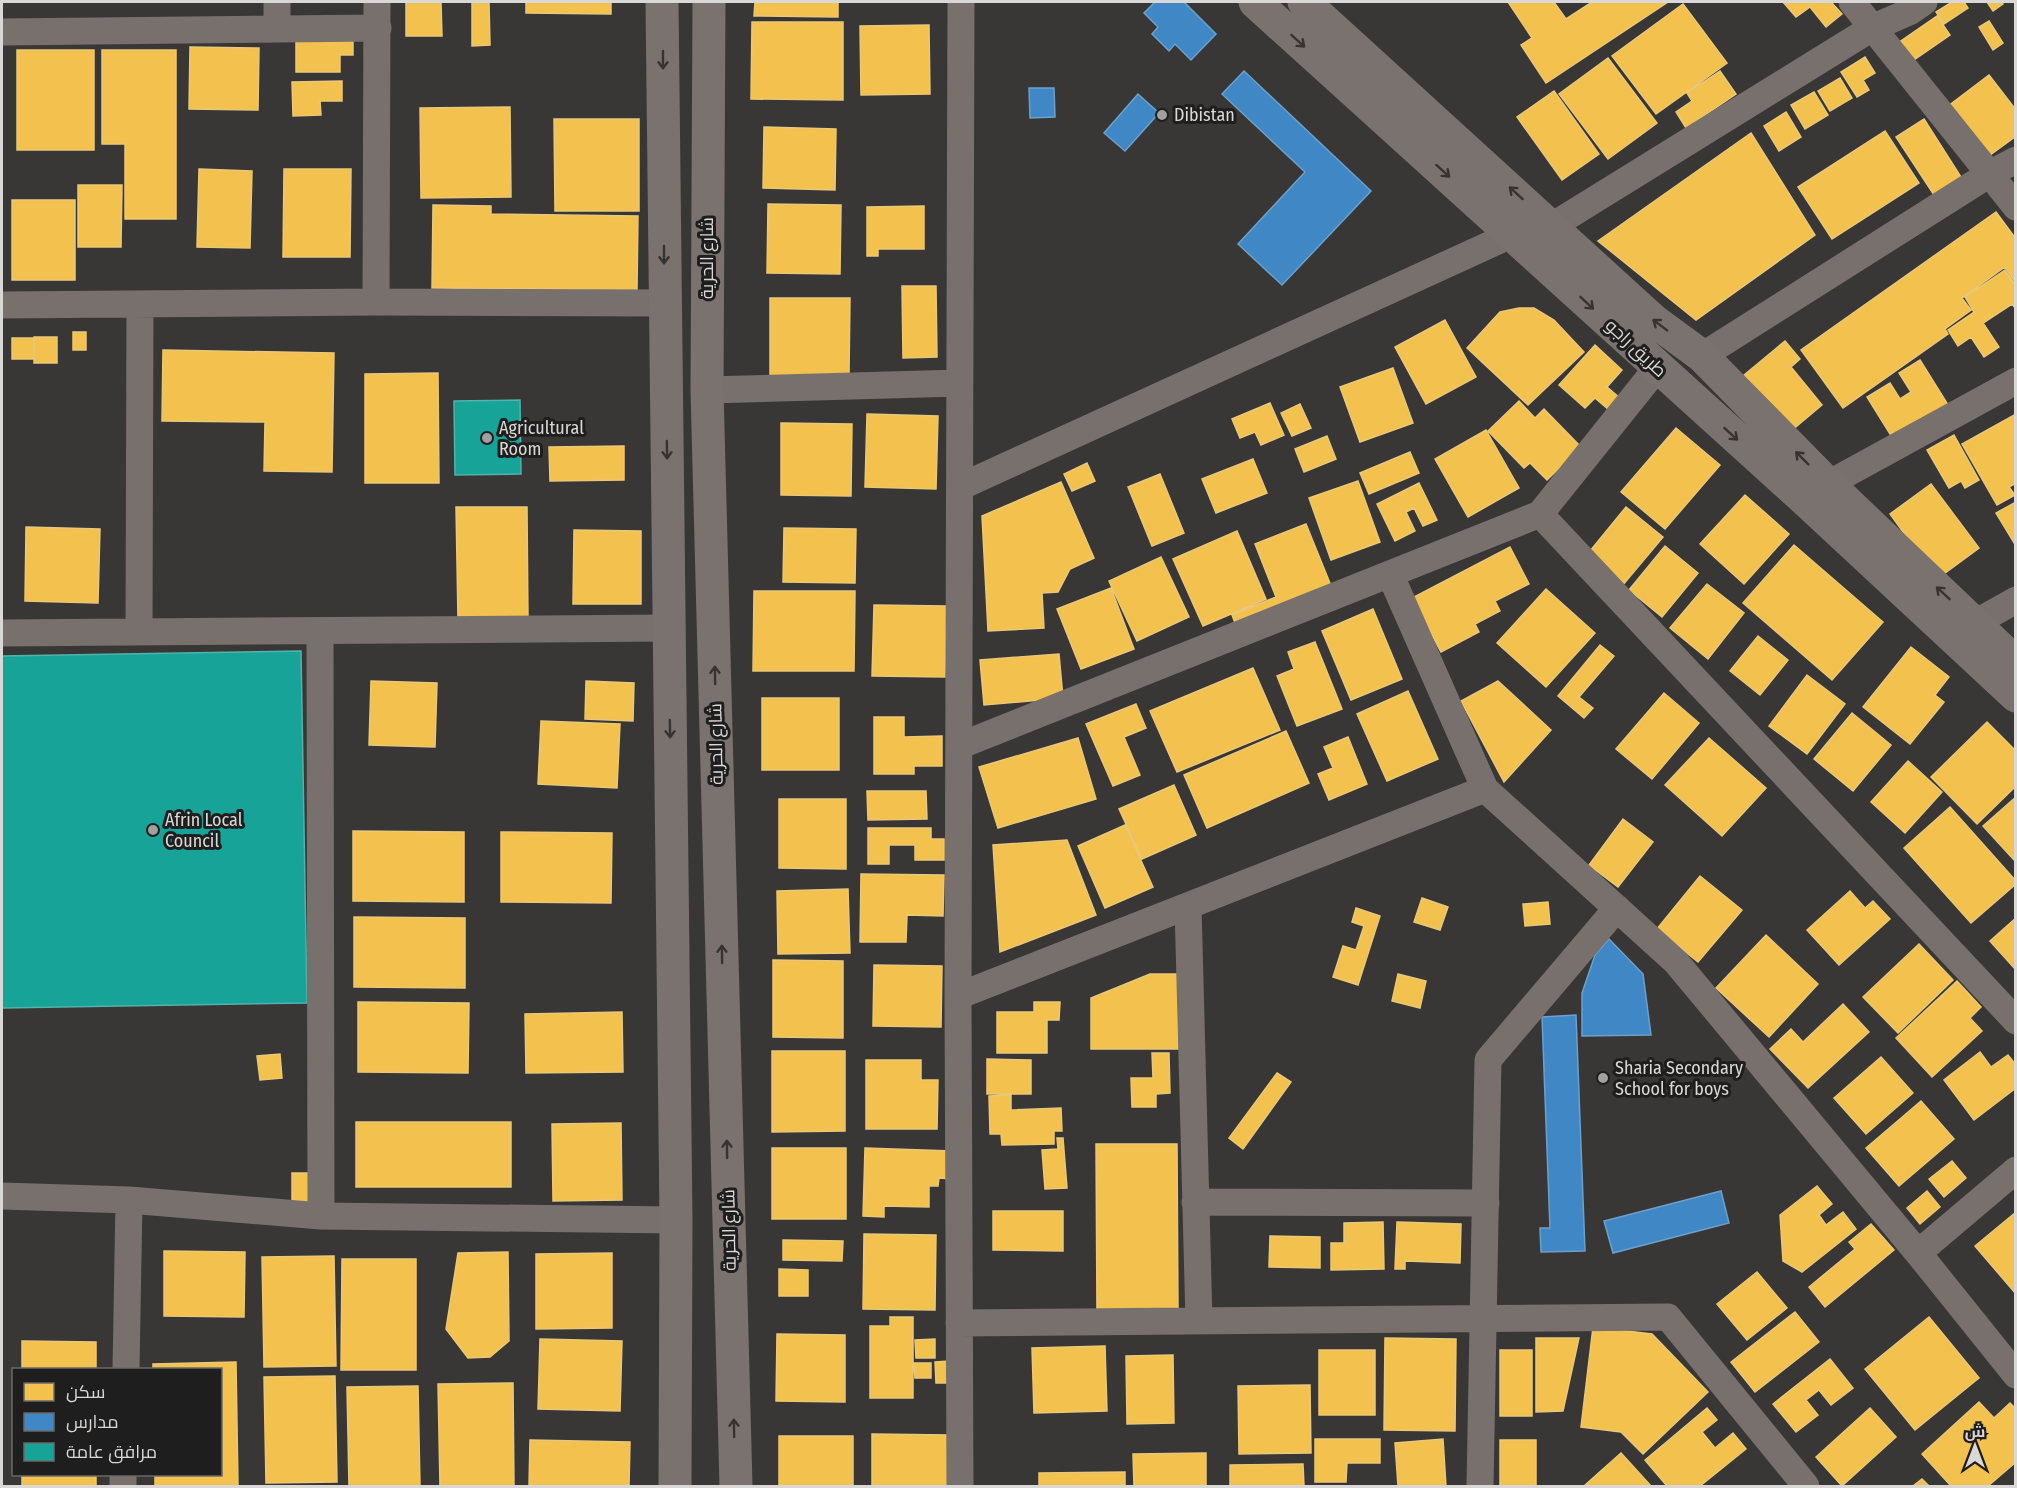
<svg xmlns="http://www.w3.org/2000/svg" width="2017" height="1488" font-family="'Fira Sans Condensed',Cairo,sans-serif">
	<rect width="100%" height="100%" fill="#383736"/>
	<path fill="#f2c14e" stroke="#eac877" stroke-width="1.5" d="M406 2H489L490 45 472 46V2H441L442 36H406Z
		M526 2H611V14L526 13Z
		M755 2H838V17L754 16Z
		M1508 2H1554L1566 19 1592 2H1668L1546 83 1521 45 1532 38Z
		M1783 2H1831L1842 14 1826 27 1810 7 1796 17Z
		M1952 2H1964L1968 8 1944 24 1936 12Z
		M1987 2H2001L2003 4 1993 11Z
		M1683 4 1727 63 1656 114 1612 56Z
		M1937 16 1950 35 1911 62 1898 43Z
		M1989 21 2003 43 1993 50 1979 27Z
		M752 22H843V100L751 99Z
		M929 25 930 94 861 95 860 26Z
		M353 37V55H340V72H296V38Z
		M190 47 259 48 258 110 189 109Z
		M17 50H94V150H17Z
		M102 50H176V219H125V144H102Z
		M1865 57 1875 73 1863 80 1869 90 1857 97 1841 72Z
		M1608 58 1657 123 1608 159 1559 94Z
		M1720 71 1736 94 1686 128 1676 112 1692 101 1687 93Z
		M1989 75 2016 110V136L1986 158 1947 107Z
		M1840 78 1852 98 1830 111 1818 91Z
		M342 81V101H320L321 115 293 116 292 82Z
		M1554 91 1599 154 1562 180 1517 117Z
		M1814 92 1828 115 1805 129 1791 105Z
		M510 107 511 197 421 198 420 108Z
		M1786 112 1801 137 1779 151 1764 126Z
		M554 119H639V211H555Z
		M1924 119 1961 177 1934 195 1896 137Z
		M764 127 836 129 835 190 763 188Z
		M1885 131 1919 183 1832 239 1798 187Z
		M1751 133 1815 235 1696 320 1598 241Z
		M199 169 252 171 250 248 197 247Z
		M284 169H351L350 257H283Z
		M78 185H122L121 247H78Z
		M12 200H75V280H12Z
		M768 204 841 205 840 274 767 273Z
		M433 205 491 206V214L638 216 637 290 432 288Z
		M924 206V249H878V256H867V207Z
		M1996 212 2016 239V283L2005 267 1962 298 1971 310 1945 329 1948 334 1843 408 1801 350Z
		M2005 270 2016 286V309L2012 304 1983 323 1999 347 1984 357 1971 337 1958 346 1948 330 1974 312 1965 297Z
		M902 286H936L937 357 903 358Z
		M770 298H850L849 376H770Z
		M1519 308H1534L1554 320 1584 352 1528 405 1467 348 1500 312Z
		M1445 320 1476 377 1426 404 1395 347Z
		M73 332H86V350H73Z
		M34 337H57V363H34Z
		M12 338H34V359H12Z
		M1785 341 1800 359 1791 367 1822 405 1791 431 1744 375Z
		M1595 345 1622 370 1607 387 1620 398 1609 410 1595 398 1585 408 1559 385Z
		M163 350 334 353 332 472 264 471 265 422 162 421Z
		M1920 360 1950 408 1895 442 1867 397 1890 383 1900 399 1911 392 1899 373Z
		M1393 368 1413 423 1360 442 1340 387Z
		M438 373 439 483H365V374Z
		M1519 401 1535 418 1544 409 1581 447 1547 480 1530 463 1524 468 1488 431Z
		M1270 403 1284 435 1261 445 1255 432 1240 438 1232 419Z
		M1300 404 1311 428 1292 436 1281 413Z
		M867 414 938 416 936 489 865 487Z
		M2016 414V483L2009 487 2015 495 1997 505 1962 444Z
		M781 423 852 424 851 496 781 495Z
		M1676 428 1720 465 1665 529 1621 492Z
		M1486 430 1519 488 1468 517 1435 459Z
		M1954 435 1979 480 1965 488 1961 481 1949 488 1927 450Z
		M1327 436 1336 459 1304 472 1295 449Z
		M624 446V480L550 481 549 447Z
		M1410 452 1419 473 1369 494 1360 473Z
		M1253 459 1267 493 1216 513 1202 479Z
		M1087 463 1095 481 1072 491 1064 474Z
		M1160 474 1184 533 1152 546 1128 487Z
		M1358 481 1380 542 1331 560 1309 498Z
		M1061 482 1094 558 1070 569 1058 592 1042 593 1044 628 988 631 982 516Z
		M1419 483 1437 520 1423 526 1414 508 1406 512 1415 531 1395 541 1377 504Z
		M1931 484 1979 548 1937 579 1890 514Z
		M1745 495 1789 534 1744 584 1700 544Z
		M2016 502V546L1996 513Z
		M456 507H527L528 618 458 619Z
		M1626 507 1663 537 1622 586 1586 556Z
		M1306 524 1334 593 1238 631 1232 615 1276 597 1255 544Z
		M26 527 100 529 98 603 25 601Z
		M784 528 856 529 855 583 783 582Z
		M574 530 641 531V604H573Z
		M1237 531 1266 599 1203 626 1173 559Z
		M1794 545 1883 622 1832 680 1743 603Z
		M1665 546 1698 573 1662 617 1629 590Z
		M1510 547 1529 584 1495 601 1500 611 1475 624 1479 632 1441 652 1412 598Z
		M1161 557 1189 617 1137 641 1109 581Z
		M1707 584 1744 613 1708 659 1670 628Z
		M1111 588 1134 649 1081 669 1057 609Z
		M1546 589 1595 633 1546 687 1497 643Z
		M754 591H855L854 671H753Z
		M874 605 946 606 945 677 872 676Z
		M1373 609 1402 679 1351 700 1322 631Z
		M1758 636 1788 660 1760 695 1730 671Z
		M1315 642 1342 709 1297 726 1277 676 1294 669 1288 652Z
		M1600 645 1614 656 1579 697 1593 708 1584 718 1558 696Z
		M1911 647 1949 677 1935 695 1944 702 1910 744 1863 707Z
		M1059 654 1063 698 984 705 980 660Z
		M1253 668 1280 730 1177 772 1150 711Z
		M1807 675 1845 704 1807 754 1769 726Z
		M198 680V689H243V819H188L187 728 62 729V697H78V681Z
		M371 681 437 683 435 747 369 745Z
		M586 681 634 683 633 721 585 719Z
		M1498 681 1551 730 1504 782 1461 701Z
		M1408 691 1438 759 1387 781 1357 714Z
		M2 692 51 693 50 730 2 729Z
		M1664 693 1699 723 1652 779 1616 749Z
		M762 698H839V770H762Z
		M1136 704 1146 728 1124 737 1140 775 1113 786 1086 724Z
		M1852 713 1891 745 1853 791 1814 759Z
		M874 717H904V737L942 736V766H914V774H874Z
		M541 721 620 724 617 788 538 784Z
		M1987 722 2016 751V786L1977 824 1931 777Z
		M1286 731 1309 783 1207 828 1184 775Z
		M1348 737 1367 784 1329 800 1318 774 1333 768 1324 747Z
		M1078 738 1096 799 998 828 979 767Z
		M1709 738 1766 788 1722 836 1665 785Z
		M1908 761 1942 792 1905 833 1871 802Z
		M1174 785 1196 835 1142 859 1119 809Z
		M867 791H926L927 819 868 820Z
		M2016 797V862L1983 826Z
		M779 799H846V869L779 868Z
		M1950 807 2016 881V884L1971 923 1904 848Z
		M1623 819 1653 842 1618 887 1589 865Z
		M1125 825 1153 887 1105 908 1078 846Z
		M192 828 274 829 273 958H249V977L82 976V963H65V924H191Z
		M868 828H931V839H944V860H915V845H889V864H868Z
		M353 831 464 832V902L353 901Z
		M501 832 612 833 611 903 501 902Z
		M1067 840 1096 915 1000 952 993 845Z
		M861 874 944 875 943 916 907 915 906 942H860Z
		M1700 876 1742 910 1698 962 1657 929Z
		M848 889 850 953 778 954 777 891Z
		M1850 891 1865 908 1873 901 1890 919 1839 965 1807 930Z
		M1422 898 1448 907 1440 930 1414 922Z
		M1548 902 1550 924 1525 926 1523 904Z
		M1356 908 1380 916 1358 985 1333 977 1343 946 1356 950 1364 926 1352 922Z
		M354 917 465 918V988L354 987Z
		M2016 918V970L1990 941Z
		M2 931H59V969L2 968Z
		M1766 935 1818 984 1769 1037 1716 988Z
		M1919 944 1953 980 1898 1033 1863 997Z
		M773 960 843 961V1038L773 1037Z
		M874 965 942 966 941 1027 873 1026Z
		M1150 974H1178V1049H1091V998Z
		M1398 974 1426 981 1420 1008 1392 1001Z
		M1957 981 1981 1007 1970 1018 1982 1031 1932 1077 1896 1038Z
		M358 1002 469 1003 468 1073 358 1072Z
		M1034 1002H1060L1059 1020H1047V1053H997V1012H1034Z
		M1843 1004 1869 1032 1808 1088 1770 1049 1791 1029 1803 1042Z
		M622 1012 623 1072 526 1073 525 1014Z
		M772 1051H845V1131L772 1132Z
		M1980 1052 1991 1067 2008 1055 2016 1065V1088L1974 1120 1944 1080Z
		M1152 1053H1169L1170 1093 1156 1094V1107H1132L1131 1078H1153Z
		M280 1054 282 1078 260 1080 257 1056Z
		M1881 1057 1913 1093 1866 1134 1834 1098Z
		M987 1059 1031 1060V1094H987Z
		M866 1060H921V1080H938L937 1129H866Z
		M1277 1073 1291 1082 1243 1149 1229 1138Z
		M1011 1095V1110L1061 1108 1062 1131H1054V1144L1002 1145 1001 1134H990L989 1096Z
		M1921 1101 1954 1139 1899 1186 1866 1148Z
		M356 1122H511V1187H356Z
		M621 1123 622 1200 553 1201 552 1124Z
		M1057 1138H1063L1067 1188 1045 1189 1042 1150 1058 1149Z
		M1096 1144H1177L1178 1312 1097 1313Z
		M772 1148H846V1219H772Z
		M865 1148 952 1151V1179L939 1178 938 1186H929V1207L884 1206V1217L863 1216Z
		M1952 1161 1966 1178 1944 1197 1929 1179Z
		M292 1173H312V1202H292Z
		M1817 1186 1832 1204 1819 1215 1826 1225 1843 1212 1856 1229 1802 1272 1783 1261 1780 1215Z
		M1927 1191 1940 1207 1920 1224 1907 1208Z
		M993 1211H1063V1251L993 1250Z
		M2016 1212V1294L1975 1246Z
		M1383 1222 1384 1269 1331 1270V1243H1344V1223Z
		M1397 1222 1461 1224 1460 1263 1405 1261V1269H1395Z
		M1871 1224 1894 1250 1825 1307 1809 1287 1855 1249 1849 1242Z
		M864 1234 936 1235 935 1310 863 1309Z
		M1270 1236 1320 1237V1268L1269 1267Z
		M783 1240 843 1241 842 1261 783 1260Z
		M164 1251 245 1252 244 1317 164 1316Z
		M508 1252 509 1341 490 1357 468 1358 446 1329 458 1253Z
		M612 1253V1328L536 1329V1254Z
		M334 1256 336 1366 264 1367 262 1257Z
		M342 1259H416V1370H341Z
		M779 1269 808 1270V1296H779Z
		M1757 1272 1787 1308 1747 1340 1717 1304Z
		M1795 1312 1819 1342 1755 1392 1731 1362Z
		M890 1317H913V1398H870V1326H890Z
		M1929 1317 1979 1378 1915 1430 1865 1369Z
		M1593 1327 1652 1334 1708 1392 1643 1454 1621 1432 1581 1427Z
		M777 1334 845 1335V1402L776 1401Z
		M1385 1338 1456 1339 1455 1431 1384 1430Z
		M1536 1338H1579L1563 1411 1536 1412Z
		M540 1339 622 1341 620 1411 538 1409Z
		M935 1339V1358H916L915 1340Z
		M22 1341 96 1342V1370H22Z
		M1105 1346 1107 1411 1034 1413 1032 1348Z
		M1319 1350H1375V1415H1319Z
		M1500 1350H1532V1416H1500Z
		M1173 1355 1174 1423 1127 1424 1126 1356Z
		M1830 1359 1853 1388 1831 1405 1819 1390 1806 1400 1818 1415 1796 1432 1773 1404Z
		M950 1361 951 1383H936L935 1362Z
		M236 1362 238 1486H155V1474H220V1370H153V1364Z
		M914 1363H931V1378H915Z
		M335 1376 337 1482 266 1483 264 1377Z
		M513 1383 514 1486H440L438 1384Z
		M1310 1385 1311 1453 1239 1454 1238 1386Z
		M418 1386 420 1486H349L347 1387Z
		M1979 1402 1994 1418 2010 1403 2016 1409V1462L1988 1486H1951L1922 1454Z
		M1707 1408 1717 1420 1702 1432 1715 1448 1733 1433 1746 1449 1700 1486H1667L1645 1460Z
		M1870 1408 1896 1437 1842 1486 1816 1457Z
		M872 1434 950 1435V1486H872Z
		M779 1436H853V1486H779Z
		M1315 1439H1380V1463H1347L1346 1482H1315Z
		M1443 1439 1446 1486H1398L1395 1443Z
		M530 1440 630 1442 629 1486H529Z
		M1500 1440H1536V1486H1500Z
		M1206 1453V1486H1134L1133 1454Z
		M1621 1453 1651 1486H1584Z
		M1303 1464 1304 1486H1230V1465Z
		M1125 1472V1486H1039V1473Z
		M22 1474H96V1486H22Z
		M1922 1479 1929 1486H1913Z"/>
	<path fill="#3f88c5" stroke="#6da0ca" stroke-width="1.5" d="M1155 2H1184L1216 34 1191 60 1175 44 1169 51 1152 34 1158 27 1144 13Z
		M1244 71 1371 191 1282 285 1238 244 1305 172 1222 94Z
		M1029 88H1054L1055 117 1030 118Z
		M1138 94 1159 113 1125 151 1104 133Z
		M1609 939 1643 974 1651 1035 1582 1036V993L1595 955Z
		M1576 1015 1585 1251 1541 1252 1540 1228H1550L1542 1017Z
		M1721 1191 1729 1223 1613 1253 1604 1221Z"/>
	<path fill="#17a398" stroke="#51b3ab" stroke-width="1.5" d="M520 400 521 474 455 475 454 401Z
		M301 651 307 1003 2 1008V656Z"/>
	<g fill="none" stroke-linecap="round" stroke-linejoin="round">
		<path stroke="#78706c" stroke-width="27" d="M1852 2 2016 207
			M277 29V2
			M2 32 378 28
			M1552 226 1872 28 1911 11 1924 2
			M376 302 377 2
			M2 305 376 302 664 303
			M1702 356 1991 173 2016 160
			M707 390 960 383
			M1828 484 2016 381
			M960 487 1513 234
			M1540 514 2016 1021
			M1390 574 1485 789 1676 962 1918 1253 2016 1375
			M1975 623 2016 600
			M320 631 321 1216
			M139 632 140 304
			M2 633 669 628
			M959 746 1540 514 1657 368
			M1188 906 1199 1321
			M958 996 1485 789
			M2 1196 129 1200 321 1216 676 1220
			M1195 1202 1486 1203
			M1918 1253 2016 1170
			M959 1323 1668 1317 1806 1486
			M126 1370 129 1200
			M123 1486V1474
			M960 1486 958 996 961 2
			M1480 1486 1488 1060 1617 908"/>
		<path stroke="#7a726e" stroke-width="33" d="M662 2 676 1220 675 1486
			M709 2 707 390 736 1486
			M1255 2 1803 498 2016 696
			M1304 2 1653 320 1702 356 1828 484 2016 663"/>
	</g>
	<defs><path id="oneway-shaft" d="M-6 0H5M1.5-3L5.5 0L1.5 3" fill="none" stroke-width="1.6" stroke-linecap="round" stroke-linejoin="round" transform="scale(1.5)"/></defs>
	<g stroke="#363332">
		<use href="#oneway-shaft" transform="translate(1298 41) rotate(42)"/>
		<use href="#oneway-shaft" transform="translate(663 60) rotate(90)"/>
		<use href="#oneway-shaft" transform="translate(1443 171) rotate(42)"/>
		<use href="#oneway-shaft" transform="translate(1516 193) rotate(-138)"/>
		<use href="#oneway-shaft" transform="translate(664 255) rotate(90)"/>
		<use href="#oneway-shaft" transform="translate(1587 303) rotate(43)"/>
		<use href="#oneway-shaft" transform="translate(1660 325) rotate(-143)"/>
		<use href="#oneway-shaft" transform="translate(1731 434) rotate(42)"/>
		<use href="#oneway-shaft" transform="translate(667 450) rotate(89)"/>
		<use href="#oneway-shaft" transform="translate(1802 458) rotate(-135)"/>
		<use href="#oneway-shaft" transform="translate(1943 593) rotate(-137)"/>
		<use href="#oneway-shaft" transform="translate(715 675) rotate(-91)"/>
		<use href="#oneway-shaft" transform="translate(670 729) rotate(89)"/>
		<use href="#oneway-shaft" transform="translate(722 954) rotate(-91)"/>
		<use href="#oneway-shaft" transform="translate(727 1149) rotate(-91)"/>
		<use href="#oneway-shaft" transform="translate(734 1428) rotate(-91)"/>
	</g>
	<g fill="#a1a09f" stroke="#1f1e1e" stroke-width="2">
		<circle cx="1162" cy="115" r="6"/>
		<circle cx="487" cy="438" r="6"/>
		<circle cx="153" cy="830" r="6"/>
		<circle cx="1603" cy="1078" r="6"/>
	</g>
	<g text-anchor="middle" stroke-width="6" stroke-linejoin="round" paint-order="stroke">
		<g font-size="18" fill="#d9d8d7" stroke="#1f1e1e" text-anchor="start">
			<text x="1174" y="121">Dibistan</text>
			<text x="499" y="434">Agricultural<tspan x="499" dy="21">Room</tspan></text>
			<text x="165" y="826">Afrin Local<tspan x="165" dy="21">Council</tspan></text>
			<text x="1615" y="1074">Sharia Secondary<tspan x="1615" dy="21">School for boys</tspan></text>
		</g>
		<g font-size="18" fill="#d9d8d7" stroke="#1f1e1e">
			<text transform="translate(707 258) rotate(-90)" y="6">شارع الحرية</text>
			<text transform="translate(1636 348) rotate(43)" y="6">طريق راجو</text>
			<text transform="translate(716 744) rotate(-91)" y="6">شارع الحرية</text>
			<text transform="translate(729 1230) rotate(-91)" y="6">شارع الحرية</text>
		</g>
	</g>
	<rect width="2017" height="1488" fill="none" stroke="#d9d8d7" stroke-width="6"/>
	<rect x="12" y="1368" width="210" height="108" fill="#1f1e1e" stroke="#696868" stroke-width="1.5"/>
	<rect x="24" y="1383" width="30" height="18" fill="#f2c14e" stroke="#696868" stroke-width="1.5"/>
	<text x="66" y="1398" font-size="18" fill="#d9d8d7">سكن</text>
	<rect x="24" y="1413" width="30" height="18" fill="#3f88c5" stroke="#696868" stroke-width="1.5"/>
	<text x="66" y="1428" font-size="18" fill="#d9d8d7">مدارس</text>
	<rect x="24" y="1443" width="30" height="18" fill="#17a398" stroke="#696868" stroke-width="1.5"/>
	<text x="66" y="1458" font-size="18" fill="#d9d8d7">مرافق عامة</text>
	<g transform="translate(1975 1446)" stroke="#1f1e1e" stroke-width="4.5" paint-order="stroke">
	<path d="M0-4.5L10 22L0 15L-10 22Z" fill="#d9d8d7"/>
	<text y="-9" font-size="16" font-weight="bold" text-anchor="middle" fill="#d9d8d7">ش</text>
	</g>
</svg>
